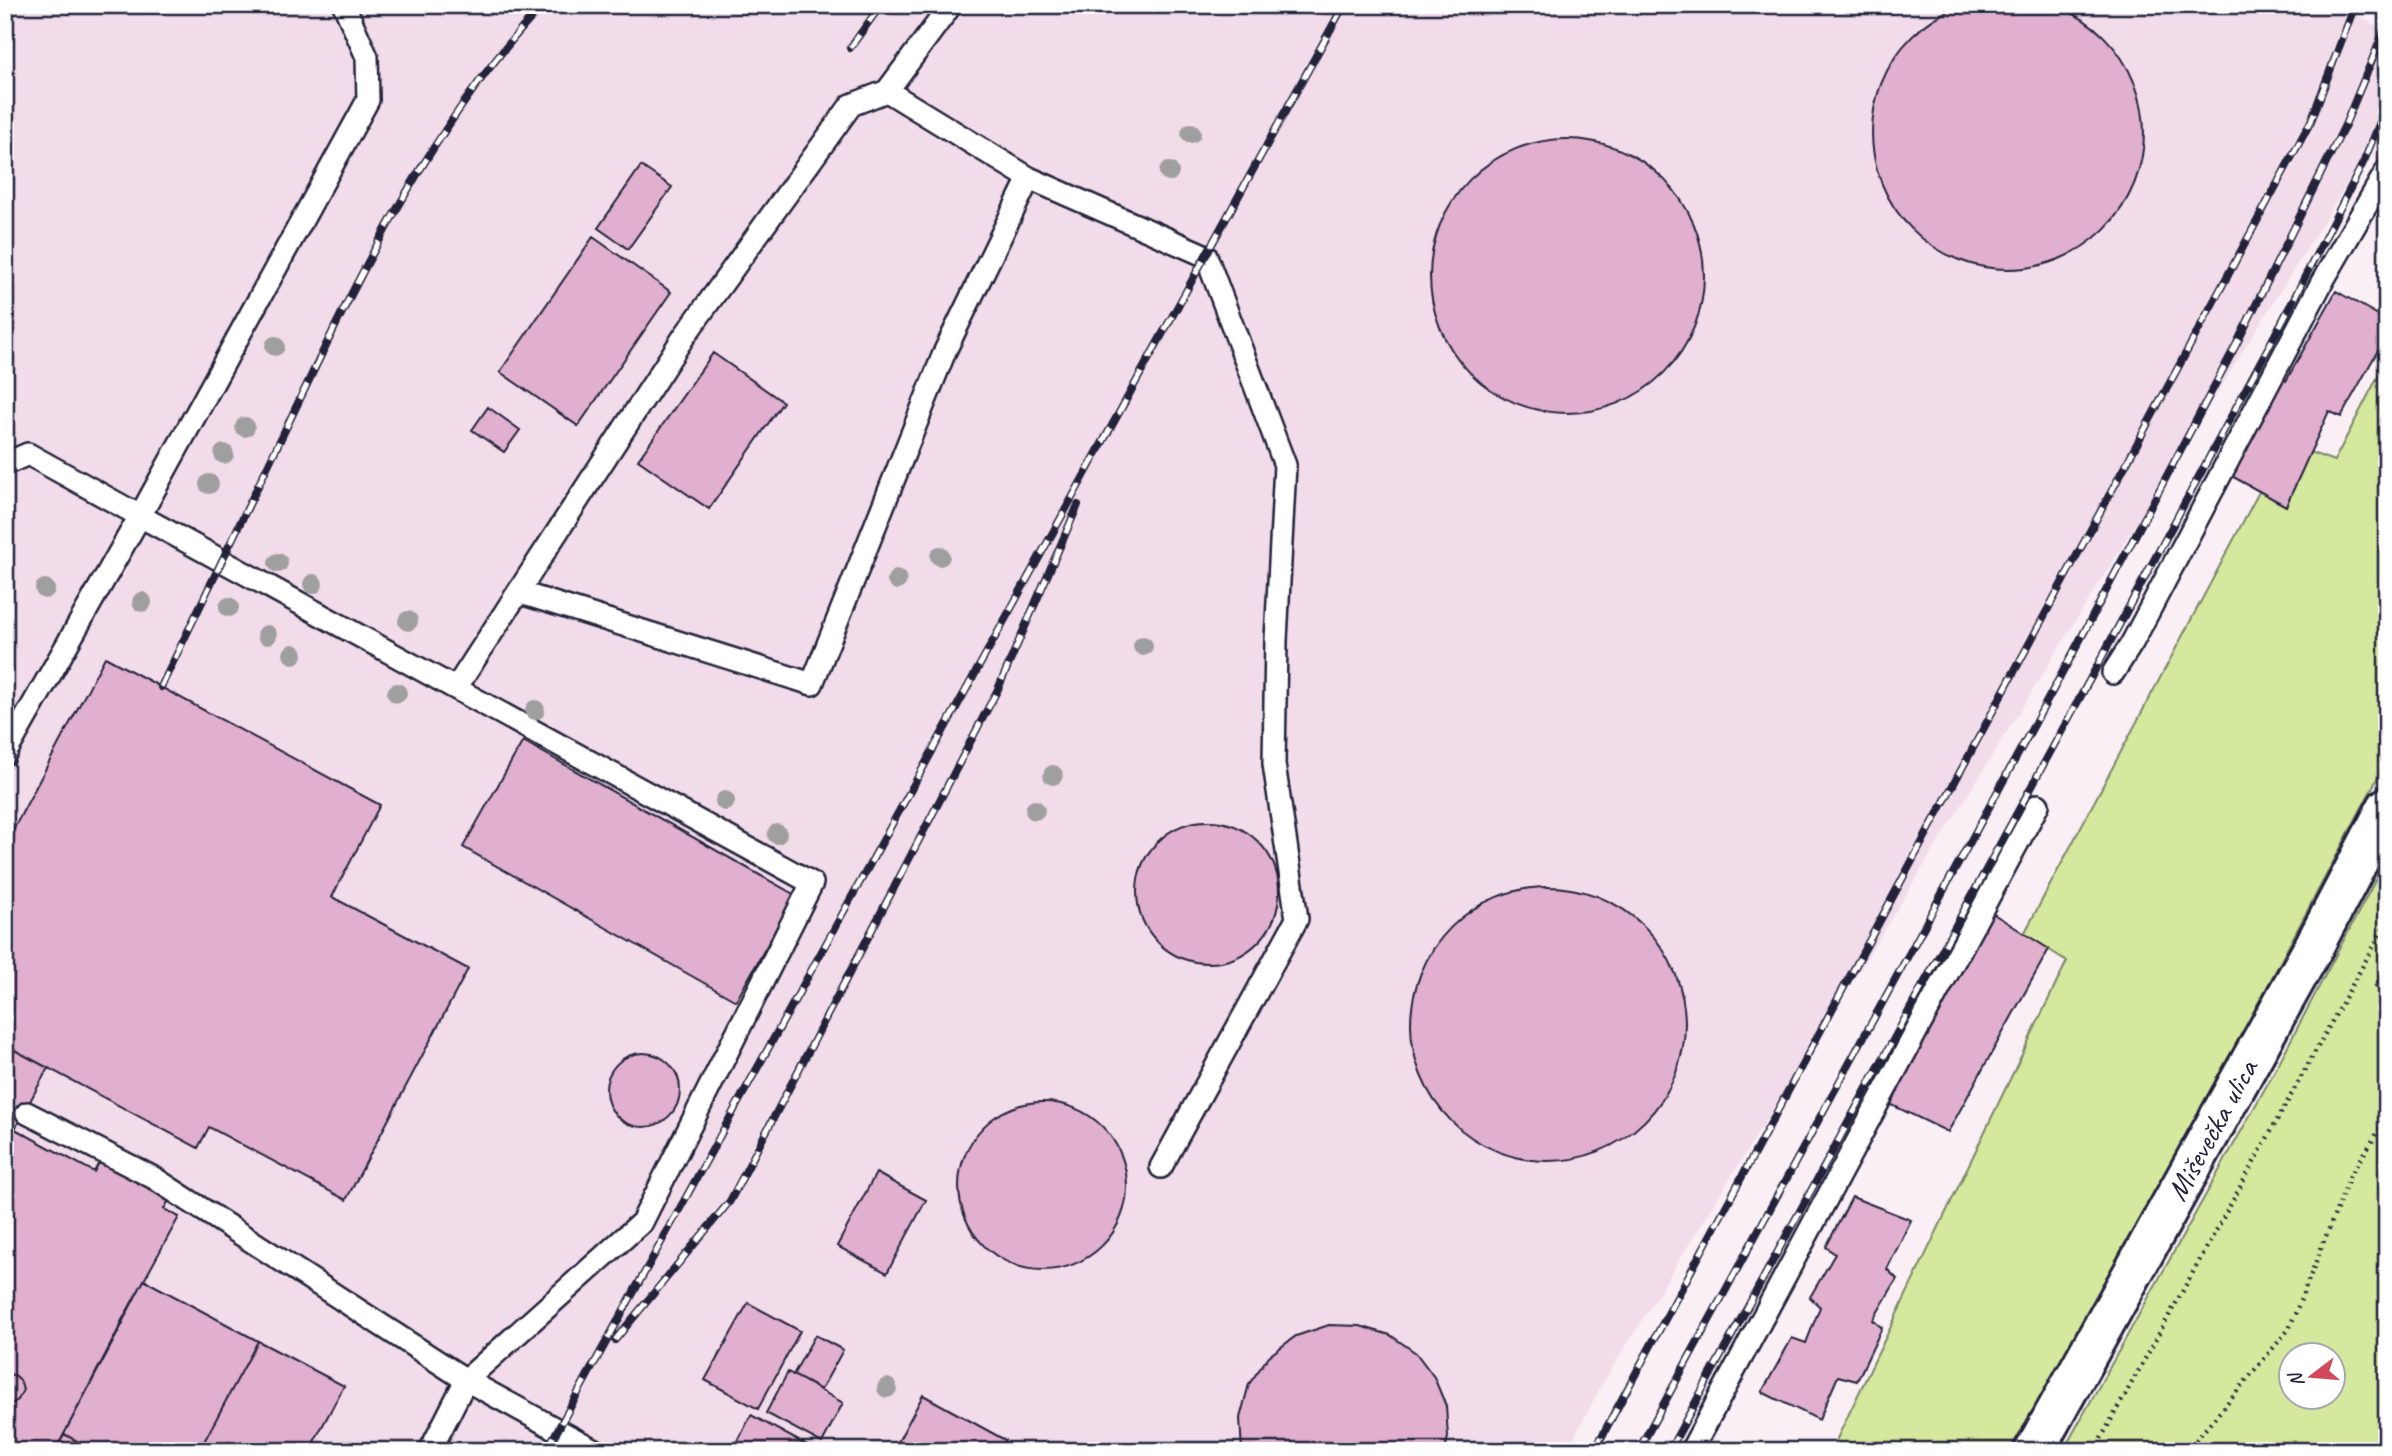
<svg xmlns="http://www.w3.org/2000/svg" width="2392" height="1456" font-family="Caveat,sans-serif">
	<rect width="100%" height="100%" fill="#f9eff5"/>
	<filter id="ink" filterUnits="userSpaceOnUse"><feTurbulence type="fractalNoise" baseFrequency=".0143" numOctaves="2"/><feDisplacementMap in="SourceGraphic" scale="14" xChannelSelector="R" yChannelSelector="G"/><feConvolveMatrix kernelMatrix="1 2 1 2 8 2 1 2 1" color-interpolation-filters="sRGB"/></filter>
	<g filter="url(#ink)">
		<path fill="#f2dcea" d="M5 5H2339L2387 32V119L1600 1388 1567 1451H5Z"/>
		<path fill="#d4e99d" stroke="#7b866c" stroke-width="2" fill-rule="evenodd" d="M2387 359V760L2072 1356 2008 1451H1831L2067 961 2024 934 2285 443 2334 461Z
			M2387 858V1451H2063L2273 1074ZM2290 1354H2332V1396H2290Z"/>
		<path fill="#e1b0cf" stroke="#22223b" stroke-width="2" d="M1872 133a136 136 0 1 1 272 0a136 136 0 1 1-272 0Z
			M1430 276a137 137 0 1 1 274 0a137 137 0 1 1-274 0Z
			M641 166 672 187 628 249 598 228Z
			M593 237 671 292 578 426 500 372Z
			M2336 291 2387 320V334L2341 417 2329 411 2286 506 2228 474 2279 376 2286 381Z
			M713 353 783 402 709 509 638 460Z
			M488 407 520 430 504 452 472 430Z
			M105 657 380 805 332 897 468 969 346 1200 209 1127 198 1148 5 1045V845Z
			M523 741 795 895 736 1001 463 847Z
			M1137 892a71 71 0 1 1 142 0a71 71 0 1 1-142 0Z
			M1411 1024a137 137 0 1 1 274 0a137 137 0 1 1-274 0Z
			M1992 913 2049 949 1948 1132 1890 1104Z
			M2387 964V992L2375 986Z
			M5 1045 48 1068 15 1129 94 1172 102 1157 172 1195 164 1209 179 1217 121 1322 123 1323 55 1451H5Z
			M606 1090a37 37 0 1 1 74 0a37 37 0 1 1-74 0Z
			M959 1186a84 84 0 1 1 168 0a84 84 0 1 1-168 0Z
			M876 1173 926 1200 887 1273 837 1246Z
			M1852 1197 1911 1220 1887 1269 1897 1279 1873 1320 1882 1328 1857 1381 1838 1376 1819 1420 1762 1392 1792 1338 1806 1343 1820 1307 1810 1297 1835 1254 1826 1247Z
			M144 1280 258 1341 199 1451H95L64 1434Z
			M748 1303 800 1331 758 1409 705 1380Z
			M1329 1325 1360 1326 1390 1335 1416 1353 1434 1377 1446 1406 1448 1437 1445 1451H1242L1240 1418 1249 1384 1269 1356 1296 1336Z
			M815 1335 843 1350 821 1390 793 1375Z
			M258 1341 344 1386 309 1451H199Z
			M788 1372 843 1403 822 1443 766 1413Z
			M6 1373 16 1376 20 1380 23 1390 18 1400 9 1405H5Z
			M923 1395 1005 1440 1000 1451H893Z
			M751 1415 817 1451H733Z
			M64 1434 95 1451H55Z"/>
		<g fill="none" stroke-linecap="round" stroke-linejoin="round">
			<defs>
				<path id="lane" d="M887 91 1029 178 1206 256 1285 465 1276 640 1274 764 1297 919 1161 1167
					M5 464 28 454 140 516 368 100 367 57 344 5
					M518 592 812 684 945 351 1029 178
					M2113 673 2132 643 2322 282 2387 170
					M456 688 683 338 851 105 887 91 951 5
					M5 754 140 516 812 883 642 1222 466 1380 154 1178 27 1113
					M430 1451 466 1380 596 1451
					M1691 1451 2038 805"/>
				<path id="street" d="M2034 1451 2312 950 2387 807"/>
			</defs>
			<use href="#lane" stroke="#22223b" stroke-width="26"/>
			<use href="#street" stroke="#22223b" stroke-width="44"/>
			<path stroke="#22223b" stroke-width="4.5" stroke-dasharray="2 5" stroke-linecap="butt" d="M2094 1451 2387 922
				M2187 1451 2289 1329 2350 1176 2387 1118"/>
			<use href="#lane" stroke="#fff" stroke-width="21"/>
			<use href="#street" stroke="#fff" stroke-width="38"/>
			<defs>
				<path id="rail" d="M850 48 881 5
					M161 687C207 592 253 496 299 401 366 261 436 119 543 5
					M615 1340 730 1201 998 689 1078 505
					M546 1451 1344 5
					M1594 1451 2311 121 2355 5
					M1638 1451 2072 655 2236 345 2345 125 2387 24
					M1669 1451 2095 670 2284 318 2364 161 2387 105"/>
			</defs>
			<use href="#rail" stroke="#22223b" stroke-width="8"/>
			<use href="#rail" stroke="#fff" stroke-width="5" stroke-dasharray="16" stroke-linecap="butt"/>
		</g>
		<g fill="#a09f9f">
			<circle cx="1191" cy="133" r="10"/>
			<circle cx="1169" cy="172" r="10"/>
			<circle cx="275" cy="346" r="10"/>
			<circle cx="245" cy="427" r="10"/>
			<circle cx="224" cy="454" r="10"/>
			<circle cx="209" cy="484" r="10"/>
			<circle cx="940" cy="556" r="10"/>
			<circle cx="278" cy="563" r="10"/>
			<circle cx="897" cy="580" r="10"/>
			<circle cx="313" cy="584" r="10"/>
			<circle cx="45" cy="589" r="10"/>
			<circle cx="142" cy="602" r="10"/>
			<circle cx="229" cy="607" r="10"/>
			<circle cx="408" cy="621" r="10"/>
			<circle cx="267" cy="635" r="10"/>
			<circle cx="1143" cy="646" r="10"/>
			<circle cx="293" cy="654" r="10"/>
			<circle cx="397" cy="693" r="10"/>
			<circle cx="535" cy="710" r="10"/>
			<circle cx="1053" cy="775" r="10"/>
			<circle cx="725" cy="801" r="10"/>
			<circle cx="1035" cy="810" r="10"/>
			<circle cx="777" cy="834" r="10"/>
			<circle cx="887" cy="1388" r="10"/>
		</g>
	</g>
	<g text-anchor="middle" stroke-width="5" stroke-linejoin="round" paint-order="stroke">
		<g font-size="30" fill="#22223b" stroke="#fff">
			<text transform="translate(2212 1130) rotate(-61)" y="10">Miševečka ulica</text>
		</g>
	</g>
	<rect width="2392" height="1456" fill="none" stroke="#fff" stroke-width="28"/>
	<rect x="14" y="14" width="2364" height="1428" fill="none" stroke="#22223b" stroke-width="2.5" filter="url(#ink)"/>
	<g transform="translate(2312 1376) rotate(254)"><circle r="33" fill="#ffffff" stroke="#a7a7b1" stroke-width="2"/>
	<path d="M0-5L12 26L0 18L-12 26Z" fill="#d1495b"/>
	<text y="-10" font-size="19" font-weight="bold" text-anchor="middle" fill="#22223b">N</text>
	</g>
</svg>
